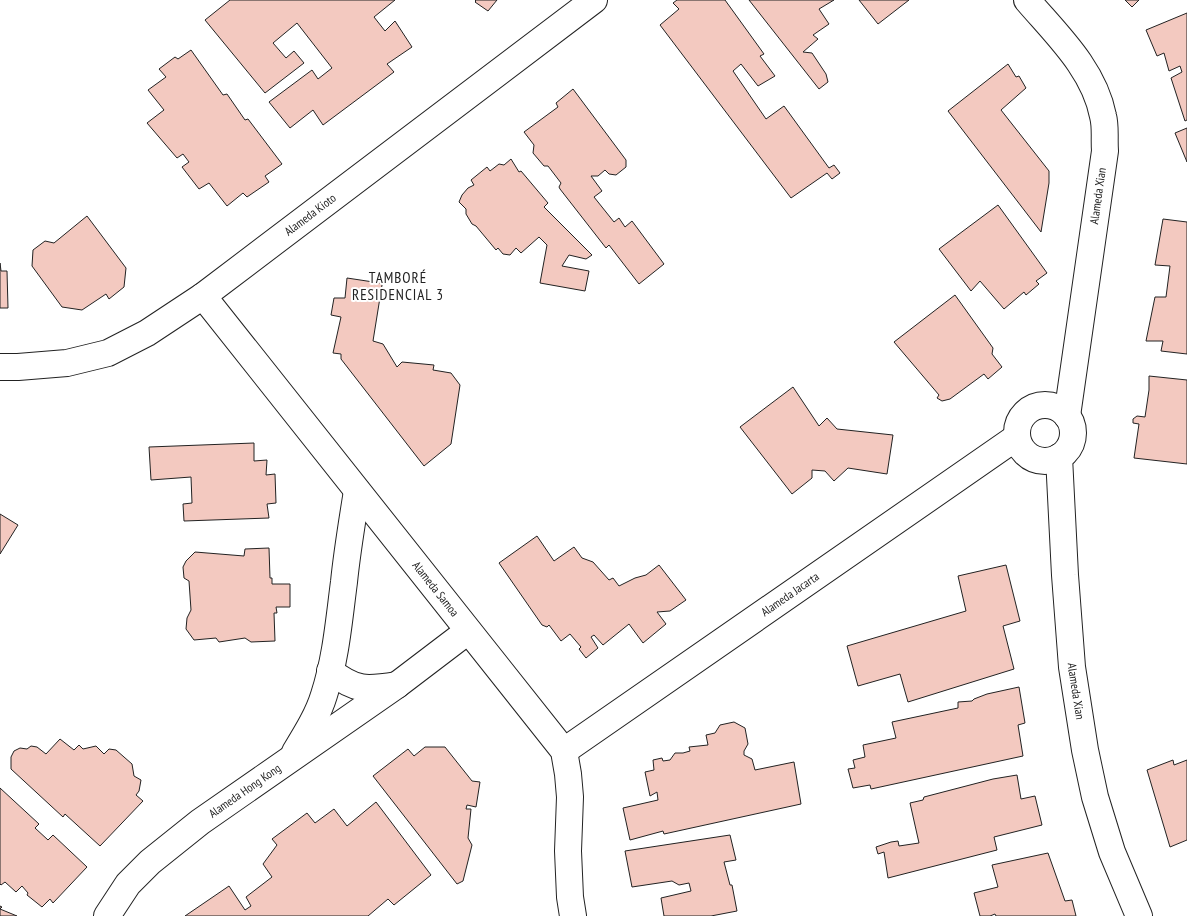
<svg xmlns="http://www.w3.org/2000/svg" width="1187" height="916" font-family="'PT Sans Narrow',sans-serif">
	<rect width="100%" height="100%" fill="#fff"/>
	<path fill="#f3c9c0" stroke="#222" d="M230 0H395L374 17 385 31 395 21 412 47 387 64 394 72 323 125 313 110 290 128 269 102 312 70 318 79 332 68 297 23 273 43 286 58 294 51 304 63 265 93 205 20Z
		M475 0H497L488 11 475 2 476 1Z
		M677 0H725L764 54 760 56 775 76 758 86 741 64 733 71 766 119 784 106 829 168 834 165 840 173 832 179 827 173 791 198 660 25 679 9 673 3Z
		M749 0H834L819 9 829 24 813 35 818 39 803 52 812 53 826 74 828 82 819 89Z
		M859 0H909L878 24Z
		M1125 0H1139L1132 7Z
		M1187 13V120L1185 121 1171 78 1182 72 1180 66 1169 71 1164 53 1157 56 1146 30Z
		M191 50 223 95 227 94 245 120 248 119 282 164 265 176 269 182 247 197 243 193 227 206 209 183 199 189 182 167 189 162 183 154 177 158 147 123 164 110 148 90 166 77 159 69 175 57 178 59Z
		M1008 64 1016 77 1019 76 1026 88 1001 110 1049 171V183L1041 232 948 111Z
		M573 89 626 160V167L616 175 609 174 605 170 598 176H591L602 191 594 197 614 222 619 218 625 227 632 221 664 264 639 284 609 245 606 248 560 189 559 187 561 183 548 166H544L533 153 534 145 524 132 558 107 556 103Z
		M1187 128V162L1175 133Z
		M511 159 519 172 521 171 548 203 544 207 592 255 586 259 569 255 562 266 589 271 585 291 540 283 547 245 539 237 521 253 516 248 510 255 503 254 498 248 496 250 476 226 472 224 466 214V209L459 202 462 195 468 188 474 185 471 180 487 167 490 171 499 164 504 165Z
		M998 205 1047 273 1036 281 1039 284 1026 295 1024 292 1004 309 980 281 971 291 939 249Z
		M87 216 126 268 124 287 109 299 106 294 82 310 62 307 32 266 33 250 45 241 54 243Z
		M1163 219 1187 222V354L1161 351 1163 341H1146L1155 297H1166L1170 266 1155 265Z
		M0 263 1 271H7L8 308H0Z
		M347 278 380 283 382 285 373 341 383 344 397 367 402 362 434 365 433 370 451 373 460 385 451 444 424 466 341 359V354L333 353 341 317 331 315 334 298H345Z
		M955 295 993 348 992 354 1002 367 988 379 984 374 950 399 942 401 937 398 939 395 894 342Z
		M1149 376 1187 380V464L1134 458 1139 424 1133 423V419L1137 416 1145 417 1149 390Z
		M793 387 819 426 827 418 837 429 893 435 887 474 848 468 834 481 825 471 812 470V478L792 494 740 427Z
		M254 443V461L267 460 266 475 275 474 276 503 267 504 269 518 184 521 183 504 192 503 191 477 151 480 149 447Z
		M0 514 18 525 0 554Z
		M537 536 554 561 574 547 582 558 593 562 609 580 613 578 619 586 635 578 646 575 659 565 686 600 670 611 657 612 666 624 643 643 629 624 603 645 594 635 591 637 598 648 586 658 579 649 581 647 570 634 561 641 549 625 547 627 542 625 499 563Z
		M269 548 270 578H272V584H290V607H276L277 613H274L275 641 251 642 245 638 219 642 216 638 194 640 186 629 187 618 191 610 189 581 184 578 183 567 186 561 195 552 244 556 245 549Z
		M1006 565 1020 621 1003 626 1014 669 908 702 900 674 858 686 847 646 966 611 958 576Z
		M1019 687 1025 723 1018 725 1023 756 871 789 870 785 853 788 848 769 855 768 853 760 865 757 863 745 896 738 892 722 958 708V702L972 701 974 699 987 694Z
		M734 722 745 728 748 744 744 751V755L752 759 755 770 794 762 801 804 664 834 663 831 630 840 623 808 658 800 657 792 650 796 645 772 654 770 653 760 662 758 663 761 670 760 675 753H683L690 751 689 747 708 745 706 735 715 733 720 725Z
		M60 739 74 750 79 745 83 749 96 746 104 754 109 749 116 750 132 764 134 776 141 780 139 791 136 795 143 801 100 846 65 814 63 817 11 769V757L14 751 20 748 27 749 31 746 37 747 46 754Z
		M425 747H445L472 781 480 782 476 807 467 805 466 809H471L468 838 472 845 463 881 457 884 373 776 408 749 414 756Z
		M1173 760 1174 765 1187 760V840L1170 847 1147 770Z
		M1017 775 1021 799 1035 796 1042 825 994 837 997 850 888 878 884 852 878 854 876 847 891 842 898 841 899 846 919 843 910 803 923 800 924 797 993 779Z
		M0 788 39 824 35 828 48 840 53 835 87 867 53 903 50 899 42 907 27 895 28 893 22 886 16 892 5 882 1 885 0 884Z
		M376 802 431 875 394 905 388 899 368 916H185L229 886 245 910 251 906 246 897 272 877 263 864 277 845 272 839 307 813 315 823 334 809 347 826Z
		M730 835 736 860 724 862 730 885H732L737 911 711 916H664L661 898 691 891 689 883 679 885 672 881 632 887 625 851Z
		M1048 853 1065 901 1072 900 1076 916H996L995 914 990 916H980L974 893 998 887 992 865Z
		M0 906 2 907 0 909 17 916H0Z"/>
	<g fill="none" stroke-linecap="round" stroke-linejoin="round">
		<defs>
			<g id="minor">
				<path d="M1027 0C1056 34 1094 69 1103 116 1106 127 1104 139 1105 151L1067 416"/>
				<path id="s1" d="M203 296 564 751 568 774 570 797 568 851 570 897 573 916"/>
				<path id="s2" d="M0 367H18L67 363 108 353 147 333 203 296 594 0"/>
				<circle cx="1045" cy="433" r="28"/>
				<path id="s3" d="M1059 457 1065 575 1072 667 1085 750 1095 797 1112 852 1139 916"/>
				<path d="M330 671C356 691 366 690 397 685"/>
				<path id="s4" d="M564 751 1017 437"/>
				<path d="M295 752C306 734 318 715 324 695 336 658 339 620 344 582 347 552 352 522 357 491"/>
				<path id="s5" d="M107 916 128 884 150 862 200 822 397 685 468 631"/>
			</g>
		</defs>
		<use href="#minor" stroke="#222" stroke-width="28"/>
		<use href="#minor" stroke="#fff" stroke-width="26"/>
	</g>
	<g text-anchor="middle" stroke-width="4" stroke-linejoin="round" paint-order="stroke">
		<g font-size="12" fill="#222" stroke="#fff">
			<text transform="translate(1098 196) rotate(-82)" y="4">Alameda Xian</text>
			<text dy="4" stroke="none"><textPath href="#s2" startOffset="355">Alameda Kioto</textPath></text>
			<text dy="4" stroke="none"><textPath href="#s1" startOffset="374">Alameda Samoa</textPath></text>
			<text dy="4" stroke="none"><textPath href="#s4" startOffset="275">Alameda Jacarta</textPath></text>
			<text dy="4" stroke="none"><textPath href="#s3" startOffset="235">Alameda Xian</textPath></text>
			<text dy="4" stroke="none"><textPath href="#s5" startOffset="188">Alameda Hong Kong</textPath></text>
		</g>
		<g font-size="15" letter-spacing="1" fill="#222" stroke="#fff">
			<text x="398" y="283">TAMBORÉ<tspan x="398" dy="17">RESIDENCIAL 3</tspan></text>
		</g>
	</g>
</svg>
